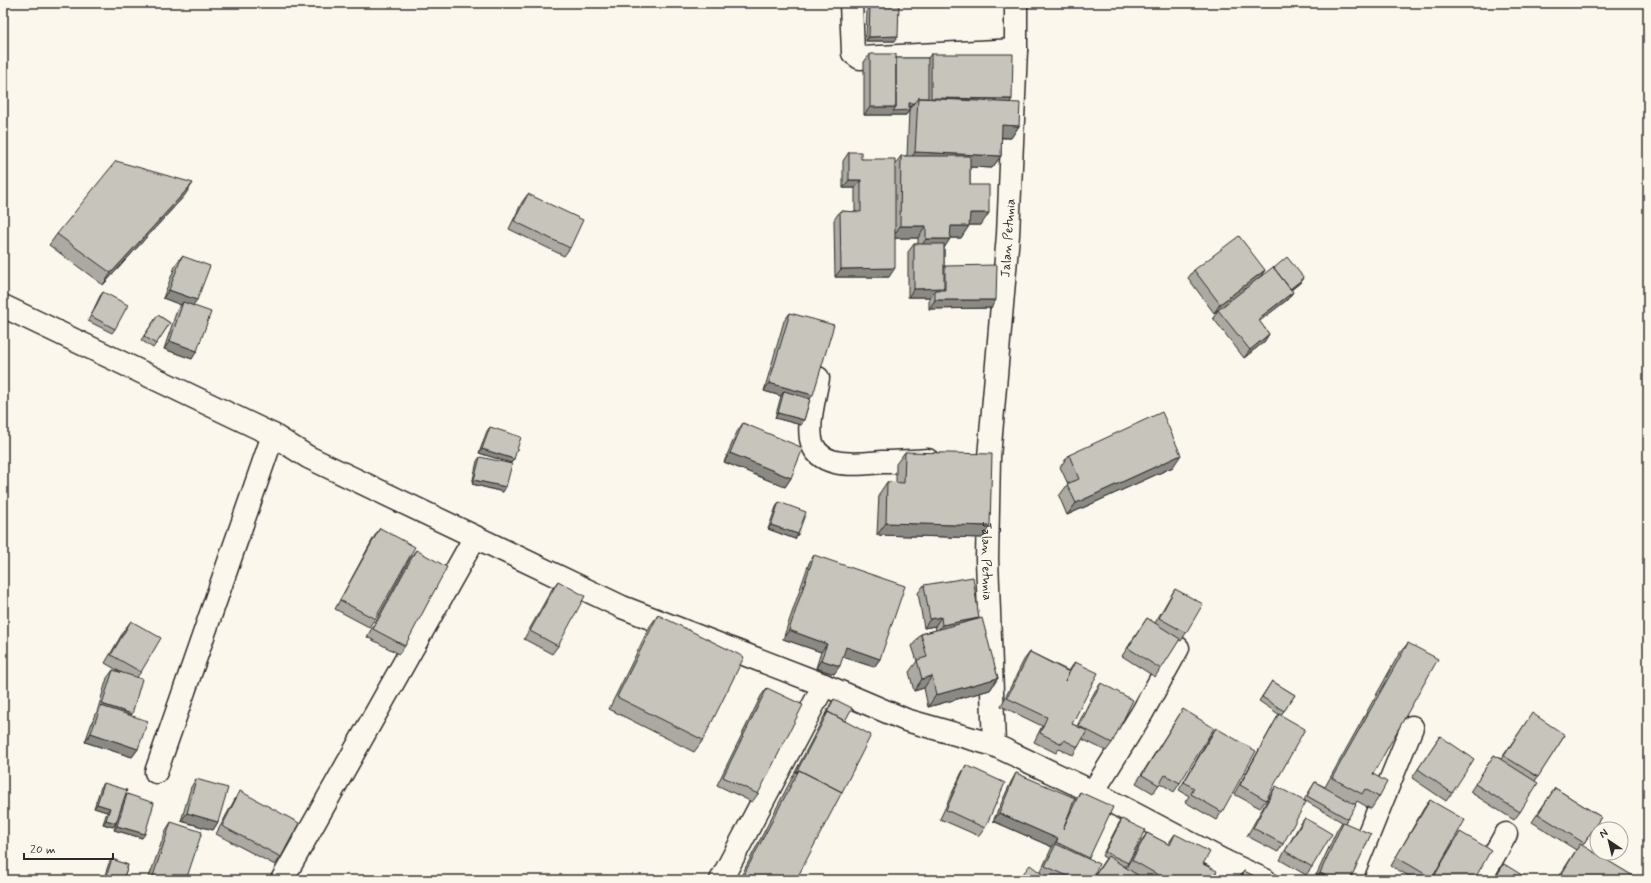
<svg xmlns="http://www.w3.org/2000/svg" width="1651" height="883" font-family="Mynerve,sans-serif">
	<rect width="100%" height="100%" fill="#fbf7ec"/>
	<filter id="ink" filterUnits="userSpaceOnUse"><feTurbulence type="fractalNoise" baseFrequency=".025" numOctaves="2"/><feDisplacementMap in="SourceGraphic" scale="8" xChannelSelector="R" yChannelSelector="G"/><feConvolveMatrix kernelMatrix="1 2 1 2 8 2 1 2 1" color-interpolation-filters="sRGB"/></filter>
	<g filter="url(#ink)">
		<g fill="none" stroke-linecap="round" stroke-linejoin="round">
			<defs>
				<g id="minor">
					<path d="M851 3 853 53 860 58 1016 50"/>
					<path id="s1" d="M1016 3V50L1008 235 989 457 987 559 994 745 1093 792 1224 861 1265 880"/>
					<path d="M3 306 273 435 308 457 622 607 824 685 906 720 994 745"/>
					<path d="M818 378C815 397 808 419 811 439 817 470 858 464 882 462 897 462 912 461 928 460"/>
					<path d="M156 772 273 435"/>
					<path d="M1093 792 1142 713 1178 648"/>
					<path d="M282 880 475 537"/>
					<path d="M721 880 824 685"/>
					<path d="M1216 880 1224 861"/>
					<path d="M1350 880 1412 727"/>
					<path d="M1480 880 1506 834"/>
				</g>
			</defs>
			<use href="#minor" stroke="#2b2b2b" stroke-width="25"/>
			<use href="#minor" stroke="#fbf7ec" stroke-width="22"/>
		</g>
		<path fill="#aba9a2" stroke="#2b2b2b" d="M870 4 895 41H866L867 8Z
			M870 54 896 58H928L931 54 1012 99 1010 102 1019 126 1011 138H1001V156L992 168 970 167V185L981 225H969L961 238H950L944 248V267L945 266 991 308 929 309V298L930 297H908V252L914 244H918V238H895L889 277H835L834 220 840 211 855 212V188H843V161L849 152 861 159 895 164 901 156H907L909 110 911 107H909V110L906 115H864V62Z
			M528 194 570 248 564 256 509 229 522 202Z
			M185 195 103 285 49 245 57 234Z
			M182 256 193 306 192 359 164 349 177 310 181 305 163 298 176 264Z
			M1274 268 1304 278 1301 282 1291 290 1293 292 1287 300 1259 321 1269 334 1264 342 1244 358 1213 318 1218 310 1242 291 1214 313 1188 278 1194 270H1265L1260 277Z
			M103 292 115 329 112 333 88 321 100 296Z
			M790 313 810 399 804 420 801 425 775 418 781 396 764 391 784 321Z
			M158 315 170 323 153 348 141 340Z
			M743 423 791 478 785 487 724 462 737 432Z
			M490 427 514 459 511 463 479 453 487 431Z
			M905 452 982 538 877 535 879 494 887 482 896 483V464Z
			M1069 455 1173 467 1067 515 1059 496 1068 484 1060 467Z
			M480 457 503 492 472 484 477 461Z
			M779 502 798 534 795 539 768 529 776 507Z
			M380 528 375 619 369 627 335 609 374 537Z
			M416 550 405 646 399 654 367 637 410 558Z
			M814 555 880 659 874 667 843 657 834 674 816 668 821 652 783 639 809 563Z
			M558 581V646L552 654 524 639 552 589Z
			M924 585 979 618 998 678 990 690 928 707 924 688 914 691 909 672 917 661 912 646 921 634 936 630 935 626 924 628 918 593Z
			M1175 589 1186 633 1181 641 1179 640 1155 677 1122 656 1147 618 1155 623 1170 597Z
			M658 615 703 740 694 752 609 709 650 626Z
			M131 621 141 672 137 677 130 716 138 749 132 757 85 742 95 714 97 712 107 678 113 670 122 673 105 663 125 629Z
			M1408 643 1373 774 1379 797 1371 809 1357 801 1345 823 1350 880H1314L1337 830 1342 822 1304 800 1315 782 1325 787 1399 654Z
			M1030 652 1069 671 1075 662 1072 724 1077 726 1095 691 1101 683 1112 743 1106 751 1082 739 1078 747 1073 755 1059 749 1056 753 1034 742 1042 726 1001 706 1024 660Z
			M1272 681 1295 695 1281 715 1266 800 1260 808 1234 794 1274 723 1279 714 1280 715 1259 701Z
			M767 688 758 794 752 802 717 785 761 696Z
			M834 699 796 880H739L831 703Z
			M1183 709 1180 783 1174 792 1160 783 1153 793 1136 783Z
			M1527 721 1565 735 1535 781 1520 812 1514 820 1470 792 1494 755 1501 759Z
			M1216 728 1222 812 1216 820 1185 802 1189 796 1179 790 1210 736Z
			M1440 736 1452 793 1446 801 1412 778Z
			M966 765 985 828 979 836 940 819 961 774Z
			M1016 773 1075 800 1080 792 1089 858 1088 859 1092 879 1106 858 1102 856 1119 823 1122 819 1128 863 1125 867 1126 868 1141 841 1147 833 1168 844 1175 834 1203 864 1212 880H1147L1132 872 1145 880H1053L1045 877 1040 873 1052 847 993 821 1011 782Z
			M196 779 218 822 213 830 181 821 191 787Z
			M104 783 116 823 113 827 103 824 107 812 94 808 101 787Z
			M1276 786 1283 844 1278 852 1247 836 1270 795Z
			M1555 788 1601 817 1582 846 1640 880H1557L1576 850 1532 822Z
			M240 791 281 857 275 865 216 834 235 799Z
			M127 794 142 838 114 830 124 798Z
			M1430 800 1432 878 1430 880H1416L1391 866 1424 808Z
			M1305 818 1312 867 1306 875 1280 860 1299 826Z
			M171 822 186 880H148L166 830Z
			M1460 832 1474 880H1431L1455 840Z
			M112 859 128 865 123 880H109L104 878 109 863Z
			M1244 871 1262 880H1238Z"/>
		<path fill="#8b8984" stroke="#2b2b2b" d="M898 36 895 41H866L869 37Z
			M931 99H1012L1007 107Z
			M909 103H914L911 107H906Z
			M870 107H896L909 110 906 115H864Z
			M1002 125 1019 126 1011 138 994 137Z
			M915 152 1001 156 992 168 907 164Z
			M849 180H861L855 188H843Z
			M193 183 185 195 103 285 111 273Z
			M970 213H989L981 225H961Z
			M900 226H926L918 238H892Z
			M951 226H969L961 238H942Z
			M926 239H950L942 251 918 250Z
			M895 268 889 277H835L841 269Z
			M1265 270 1259 279 1214 313 1220 304Z
			M1304 278 1301 282 1284 296 1287 292Z
			M944 288 938 297 935 290 930 297H908L914 289Z
			M169 290 197 300 191 308 183 302 181 305 163 298Z
			M1293 292 1287 300 1252 327 1258 319Z
			M935 300H996L991 308 929 309Z
			M1269 334 1264 342 1244 358 1250 350Z
			M170 341 197 351 192 359 164 349Z
			M769 383 813 395 807 403 784 391 781 396 764 391Z
			M778 413 804 420 801 425 775 418Z
			M482 449 514 459 511 463 479 453Z
			M730 453 791 478 785 487 724 462Z
			M1181 455 1173 467 1067 515 1076 503Z
			M474 480 506 487 503 492 472 484Z
			M886 523 990 526 982 538 877 535Z
			M771 525 798 534 795 539 768 529Z
			M941 617 935 626 924 628 930 619Z
			M979 618 936 633 942 625Z
			M789 630 827 644 821 652 783 639Z
			M846 647 880 659 874 667 840 656Z
			M821 660 840 666 834 674 816 668Z
			M932 676 924 688 914 691 922 679Z
			M998 678 990 690 928 707 936 695Z
			M102 704 132 714 126 722 101 707Z
			M91 733 138 749 132 757 85 742Z
			M97 804 110 808 107 812 94 808Z
			M187 813 218 822 213 830 181 821Z
			M999 813 1058 839 1052 847 993 821Z
			M106 820 116 823 113 827 103 824Z
			M117 826 145 834 142 838 114 830Z
			M1320 873 1336 880H1315Z
			M107 874 123 880H109L104 878Z"/>
		<path fill="#c7c4bc" stroke="#2b2b2b" d="M870 4H899L898 36 869 37Z
			M870 54H896V107H870Z
			M931 54H1013L1012 99 931 98Z
			M896 58H928V98H918L914 103H909V110L893 111 896 107Z
			M918 98 1020 103 1019 126 1002 125 1001 156 915 152Z
			M849 152H861V159H895V268L841 269 840 211 861 212V180H849Z
			M901 156H970V185H989V213H970L969 226H951L950 239H926V226H900Z
			M116 161 193 183 111 273 57 234Z
			M528 194 583 220 570 248 514 221Z
			M1239 236 1265 270 1220 304 1194 270Z
			M914 244H944V288L914 289Z
			M182 256 210 266 197 300 169 290Z
			M1287 257 1304 278 1290 289 1274 268Z
			M997 265 996 300H935V290H945V266Z
			M1273 267 1293 292 1258 319 1269 334 1250 350 1218 310Z
			M103 292 128 305 115 329 91 316Z
			M183 302 211 312 197 351 170 341Z
			M790 313 834 325 813 395 769 383Z
			M158 315 170 323 156 344 144 336Z
			M784 391 810 399 804 420 778 413Z
			M1162 412 1181 455 1076 503 1067 484 1079 479 1069 455Z
			M743 423 803 448 791 478 730 453Z
			M490 427 521 437 514 459 482 449Z
			M905 452 992 454 990 526 886 523 887 482 904 483Z
			M480 457 512 464 506 487 474 480Z
			M779 502 806 512 798 534 771 525Z
			M380 528 415 547 375 619 340 600Z
			M416 550 447 567 405 646 373 629Z
			M814 555 905 586 880 659 846 647 840 666 821 660 827 644 789 630Z
			M973 577 979 618 942 625 941 617 930 619 924 585Z
			M558 581 585 596 558 646 530 631Z
			M1175 589 1203 604 1186 633 1159 618Z
			M658 615 744 657 703 740 617 697Z
			M982 618 998 678 936 695 932 676 922 679 917 660 927 657 921 634Z
			M1147 618 1180 639 1161 669 1128 648Z
			M131 621 161 638 141 672 111 655Z
			M1408 643 1438 659 1373 774 1387 782 1379 797 1365 789 1362 794 1332 778Z
			M1030 652 1069 672 1065 681 1075 662 1098 673 1072 724 1087 731 1078 747 1064 740 1062 744 1040 733 1047 717 1007 698Z
			M113 670 142 679 132 714 102 704Z
			M1272 681 1295 695 1284 711 1262 697Z
			M1101 683 1133 700 1112 743 1079 726Z
			M767 688 803 705 758 794 723 777Z
			M834 699 852 708 845 721 828 712 825 716Z
			M101 706 148 721 138 749 91 733Z
			M1183 709 1214 728 1180 783 1165 775 1159 785 1142 775Z
			M828 712 871 735 842 792 799 770 796 773Z
			M1532 713 1565 735 1538 777 1504 756Z
			M1279 714 1305 729 1266 800 1240 785Z
			M1216 728 1256 751 1222 812 1191 794 1194 788 1184 782Z
			M1440 736 1474 759 1452 793 1418 769Z
			M1494 755 1538 783 1520 812 1475 784Z
			M966 765 1005 783 985 828 946 810Z
			M799 770 842 792 796 880H741Z
			M1016 773 1075 798 1063 829 1080 792 1113 807 1089 858 1056 842 1058 839 999 813Z
			M196 779 228 788 218 822 187 813Z
			M1315 782 1356 805 1348 819 1307 796Z
			M104 783 127 790 116 823 106 820 110 808 97 804Z
			M1276 786 1306 802 1283 844 1253 828Z
			M1555 788 1601 817 1584 843 1538 814Z
			M240 791 299 823 281 857 222 826Z
			M127 794 154 803 145 834 117 826Z
			M1430 800 1465 820 1432 878 1396 857Z
			M1305 818 1332 834 1312 867 1285 851Z
			M1122 819 1145 830 1128 863 1105 852Z
			M171 822 202 832 186 880H154L152 879Z
			M1343 822 1371 834 1350 880H1336L1320 873Z
			M1460 832 1491 850 1474 880H1432Z
			M1147 833 1170 845 1175 834 1210 852 1203 864 1217 871 1212 880H1167L1132 860Z
			M1056 844 1099 864 1092 880H1077L1045 866Z
			M1580 844 1640 880H1558Z
			M1108 856 1145 880H1092Z
			M112 859 128 865 123 880 107 874Z
			M1504 864 1530 880H1494Z
			M1030 865 1050 880H1018Z
			M1244 871 1262 880H1240Z"/>
	</g>
	<g text-anchor="middle" stroke-width="4" stroke-linejoin="round" paint-order="stroke">
		<g font-size="13" fill="#2b2b2b" stroke="#fbf7ec">
			<text transform="translate(1007 238) rotate(-86)" y="5">Jalan Petunia</text>
			<text dy="5" stroke="none"><textPath href="#s1" startOffset="559">Jalan Petunia</textPath></text>
		</g>
	</g>
	<rect width="1651" height="883" fill="none" stroke="#fbf7ec" stroke-width="16"/>
	<rect x="8" y="8" width="1635" height="867" fill="none" stroke="#2b2b2b" stroke-width="1.5" filter="url(#ink)"/>
	<g transform="translate(1609 841) rotate(325)"><circle r="19" fill="#fbf7ec" stroke="#a8a59f"/>
	<path d="M0-3L7 15L0 10L-7 15Z" fill="#2b2b2b"/>
	<text y="-6" font-size="11" font-weight="bold" text-anchor="middle" fill="#2b2b2b">N</text>
	</g>
	<path d="M24 853v6h89v-6" fill="none" stroke="#2b2b2b" stroke-width="2"/>
	<text x="30" y="853" font-size="12" fill="#2b2b2b" stroke="#fbf7ec" stroke-width="3" paint-order="stroke">20 m</text>
</svg>
